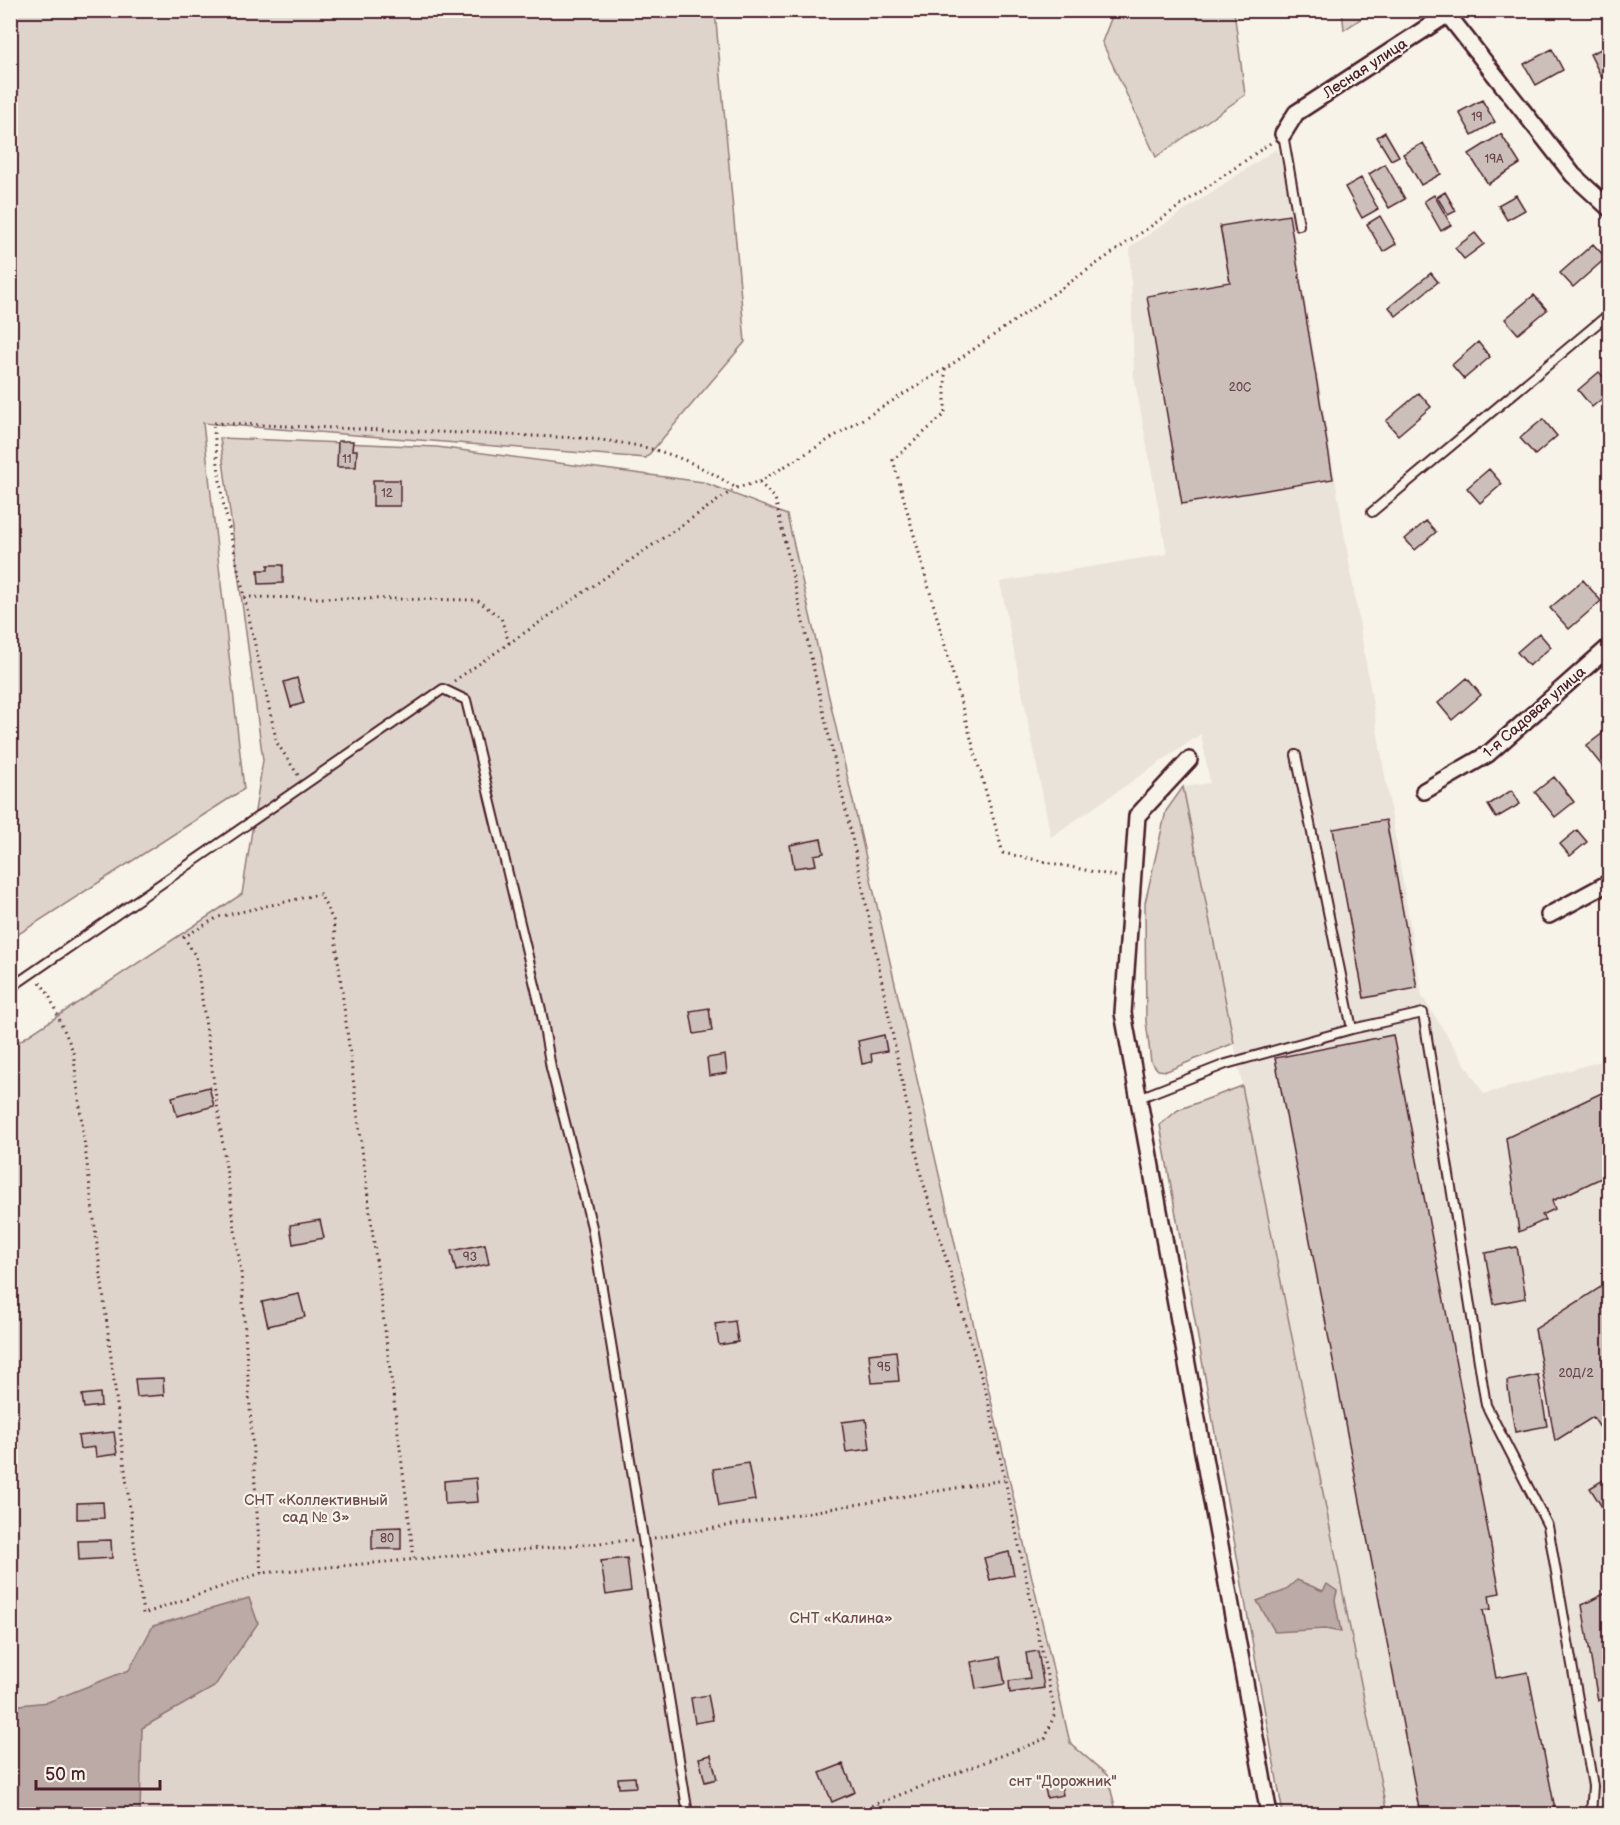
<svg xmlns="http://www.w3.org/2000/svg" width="1620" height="1825" font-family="'Balsamiq Sans',sans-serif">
	<rect width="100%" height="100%" fill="#f7f3e8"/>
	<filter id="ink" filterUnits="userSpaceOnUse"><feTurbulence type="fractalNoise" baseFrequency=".0167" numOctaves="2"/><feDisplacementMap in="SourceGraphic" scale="12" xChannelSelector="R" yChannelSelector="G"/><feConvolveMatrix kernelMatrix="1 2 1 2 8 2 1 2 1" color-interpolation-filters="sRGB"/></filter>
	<g filter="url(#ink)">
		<path fill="#eae3da" d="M1276 149 1281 157 1422 996 1484 1094 1609 1059V1814H1387L1183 787 1210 783 1201 734 1051 837 1000 582 1167 554 1134 376 1130 247Z"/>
		<path fill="#ded4cc" stroke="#947a7c" stroke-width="1.5" d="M11 10 715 11 745 342 646 458 203 423 244 789 11 939Z
			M1342 10H1372V11L1344 30Z
			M1114 11H1234L1245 95 1156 157 1102 42Z
			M220 438 437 447 703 482 787 515 1070 1743 1107 1775 1117 1814H11V1047L242 894 263 760Z
			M1183 787 1234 1043 1167 1071 1158 1070 1151 1062 1146 1021 1145 903 1166 811Z
			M1242 1086 1387 1814H1283L1160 1125 1178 1110Z"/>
		<path fill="#bcaaa7" stroke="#8e7275" stroke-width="1.5" d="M1297 1580 1323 1591 1327 1584 1337 1591 1335 1600 1341 1632 1325 1629 1275 1632 1257 1601 1284 1591Z
			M249 1598 258 1623 214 1687 142 1728 140 1814H11V1706L48 1702 129 1670 153 1626Z"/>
		<path fill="#ccbfb9" stroke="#4a1f2b" stroke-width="1.5" d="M1610 45V77L1603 80 1590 54Z
			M1552 49 1563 70 1536 85 1524 64Z
			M1482 100 1495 122 1472 135 1459 112Z
			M1385 132 1399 156 1391 160 1377 137Z
			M1501 134 1520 164 1488 184 1469 154Z
			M1423 143 1441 174 1421 185 1403 154Z
			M1385 164 1405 199 1389 208 1369 174Z
			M1361 178 1378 209 1362 218 1345 187Z
			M1445 192 1456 211 1448 215 1437 197Z
			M1434 195 1451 225 1441 231 1424 201Z
			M1516 195 1525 210 1507 220 1498 205Z
			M1289 215 1333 479 1182 504 1147 296 1230 282 1220 226Z
			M1380 216 1396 244 1383 252 1367 224Z
			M1475 233 1484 244 1464 259 1455 248Z
			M1593 244 1606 258 1573 287 1560 273Z
			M1431 273 1438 282 1396 316 1389 307Z
			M1534 295 1547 310 1518 334 1505 319Z
			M1478 342 1490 357 1464 379 1452 365Z
			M1599 372 1610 384V392L1592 407 1578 390Z
			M1419 393 1431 407 1398 435 1386 421Z
			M1543 419 1557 436 1535 455 1520 438Z
			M338 441H353L352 450H357L356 467H337Z
			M1489 469 1502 484 1480 503 1467 488Z
			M373 480H400V506H373Z
			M1426 521 1436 532 1415 550 1405 539Z
			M268 565H283V583L259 584 258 570H268Z
			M1583 580 1601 601 1569 629 1550 608Z
			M1539 633 1551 647 1529 666 1517 652Z
			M297 678 304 703 291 707 284 682Z
			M1467 678 1481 695 1452 720 1438 703Z
			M1607 730 1610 734 1607 772 1586 746Z
			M1554 777 1574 802 1555 817 1535 792Z
			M1512 790 1520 804 1496 818 1488 805Z
			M1386 820 1417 988 1364 998 1333 829Z
			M1577 830 1587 842 1570 856 1560 844Z
			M821 839 824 853 814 855 816 865 794 868 790 845Z
			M709 1008 712 1031 694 1034 690 1011Z
			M884 1035 887 1051 871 1054 872 1062 862 1064 858 1041Z
			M1393 1035 1500 1593 1489 1595 1491 1609 1483 1610 1496 1678 1528 1672 1556 1814H1420L1275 1058Z
			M725 1055 727 1073 709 1076 707 1058Z
			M209 1087 214 1106 177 1116 172 1097Z
			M1610 1089V1174L1552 1201 1555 1209 1542 1215 1545 1220 1519 1232 1506 1138Z
			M320 1220 324 1238 293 1244 290 1225Z
			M485 1244 489 1264 456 1271 451 1251Z
			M1517 1247 1526 1298 1494 1304 1485 1253Z
			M1610 1281V1443L1593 1417 1555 1441 1535 1329Z
			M299 1294 305 1317 268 1326 262 1302Z
			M735 1321 738 1342 719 1345 715 1324Z
			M896 1351 899 1381 872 1383 869 1354Z
			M1538 1375 1547 1426 1515 1432 1507 1381Z
			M163 1378 164 1395 137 1397 135 1379Z
			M100 1393 101 1406 84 1408 82 1395Z
			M866 1419 870 1449 846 1452 842 1422Z
			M114 1432 117 1454 96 1457 95 1447 80 1449 78 1436Z
			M748 1463 755 1500 719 1506 713 1469Z
			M1610 1476V1520L1590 1488Z
			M476 1478 478 1502 445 1504 444 1481Z
			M103 1502 104 1518 77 1519V1503Z
			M401 1527V1549H372V1528Z
			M111 1540 112 1558 79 1560 78 1541Z
			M1009 1552 1014 1575 990 1580 984 1558Z
			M627 1558 631 1591 606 1595 601 1561Z
			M1610 1591V1695L1598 1701 1582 1605Z
			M1038 1651 1044 1688 1010 1693 1009 1681 1030 1678 1026 1653Z
			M1000 1657 1005 1684 976 1689 971 1662Z
			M708 1695 713 1720 695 1723 691 1698Z
			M711 1755 717 1779 705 1782 699 1758Z
			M843 1764 855 1792 832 1802 820 1773Z
			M635 1777 636 1787 619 1788 618 1778Z
			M1060 1780 1063 1795 1047 1798 1044 1783Z"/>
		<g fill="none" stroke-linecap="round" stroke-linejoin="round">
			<defs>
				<path id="service" d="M1283 134 1299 225
					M1372 512 1610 313
					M1296 755 1352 1029 1423 1013 1486 1405 1548 1526 1593 1786 1591 1814
					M10 988 443 689 466 700 541 1010 551 1068 592 1227 688 1814
					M1139 1098 1226 1064 1352 1029"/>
				<path id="minor" d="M1448 15 1573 175 1610 209
					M1283 134 1296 113 1454 10
					M1189 760 1137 816 1123 1013 1269 1814
					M1424 791 1488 754 1610 646
					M1549 915 1610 882"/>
			</defs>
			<use href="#service" stroke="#4a1f2b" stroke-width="12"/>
			<use href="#minor" stroke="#4a1f2b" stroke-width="20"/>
			<path stroke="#4a1f2b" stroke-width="3" stroke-dasharray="1.5 4.5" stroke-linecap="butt" d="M945 369V414L893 460 1003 853 1119 877
				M759 482 945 369 1272 142
				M244 597 477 600 501 618 509 643
				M454 681 736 488 759 482 775 498 859 869 921 1175 987 1396 1055 1713 1045 1739 850 1814
				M298 775 277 743 222 497 213 423 582 438C644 444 683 453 736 488
				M40 982 49 995 73 1051 143 1614 261 1573 633 1540
				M654 1538 1004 1480
				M261 1573 241 1272 196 957 184 937 218 917 320 894 333 920 414 1559"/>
			<use href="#service" stroke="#f7f3e8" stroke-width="8"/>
			<use href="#minor" stroke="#f7f3e8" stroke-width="15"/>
		</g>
	</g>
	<g text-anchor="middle" stroke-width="4.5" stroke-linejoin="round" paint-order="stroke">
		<g font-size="12" fill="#6a474e">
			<text x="1477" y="121">19</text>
			<text x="1494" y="163">19А</text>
			<text x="1240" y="391">20С</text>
			<text x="347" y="463">11</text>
			<text x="387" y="497">12</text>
			<text x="470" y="1261">93</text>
			<text x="884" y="1371">95</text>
			<text x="1576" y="1377">20Д/2</text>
			<text x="387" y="1542">80</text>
		</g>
		<g font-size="15" fill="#4a1f2b" stroke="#f7f3e8">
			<text transform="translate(1365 68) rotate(-33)" y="5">Лесная улица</text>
			<text transform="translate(1534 712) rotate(-41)" y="5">1-я Садовая улица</text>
		</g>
		<g font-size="15" fill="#6f4c53" stroke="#f7f3e8">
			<text x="316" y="1505">СНТ «Коллективный<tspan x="316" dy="17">сад № 3»</tspan></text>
			<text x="841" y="1623">СНТ «Калина»</text>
			<text x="1063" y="1786">снт "Дорожник"</text>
		</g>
	</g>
	<rect width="1620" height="1825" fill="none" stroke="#f7f3e8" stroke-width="36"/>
	<rect x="18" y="18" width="1584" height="1789" fill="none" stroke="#4a1f2b" stroke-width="2" filter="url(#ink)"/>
	<path d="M36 1780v9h124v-9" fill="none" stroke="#4a1f2b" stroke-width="3"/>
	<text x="45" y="1780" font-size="18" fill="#4a1f2b" stroke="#f7f3e8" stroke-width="4.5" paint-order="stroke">50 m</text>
</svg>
